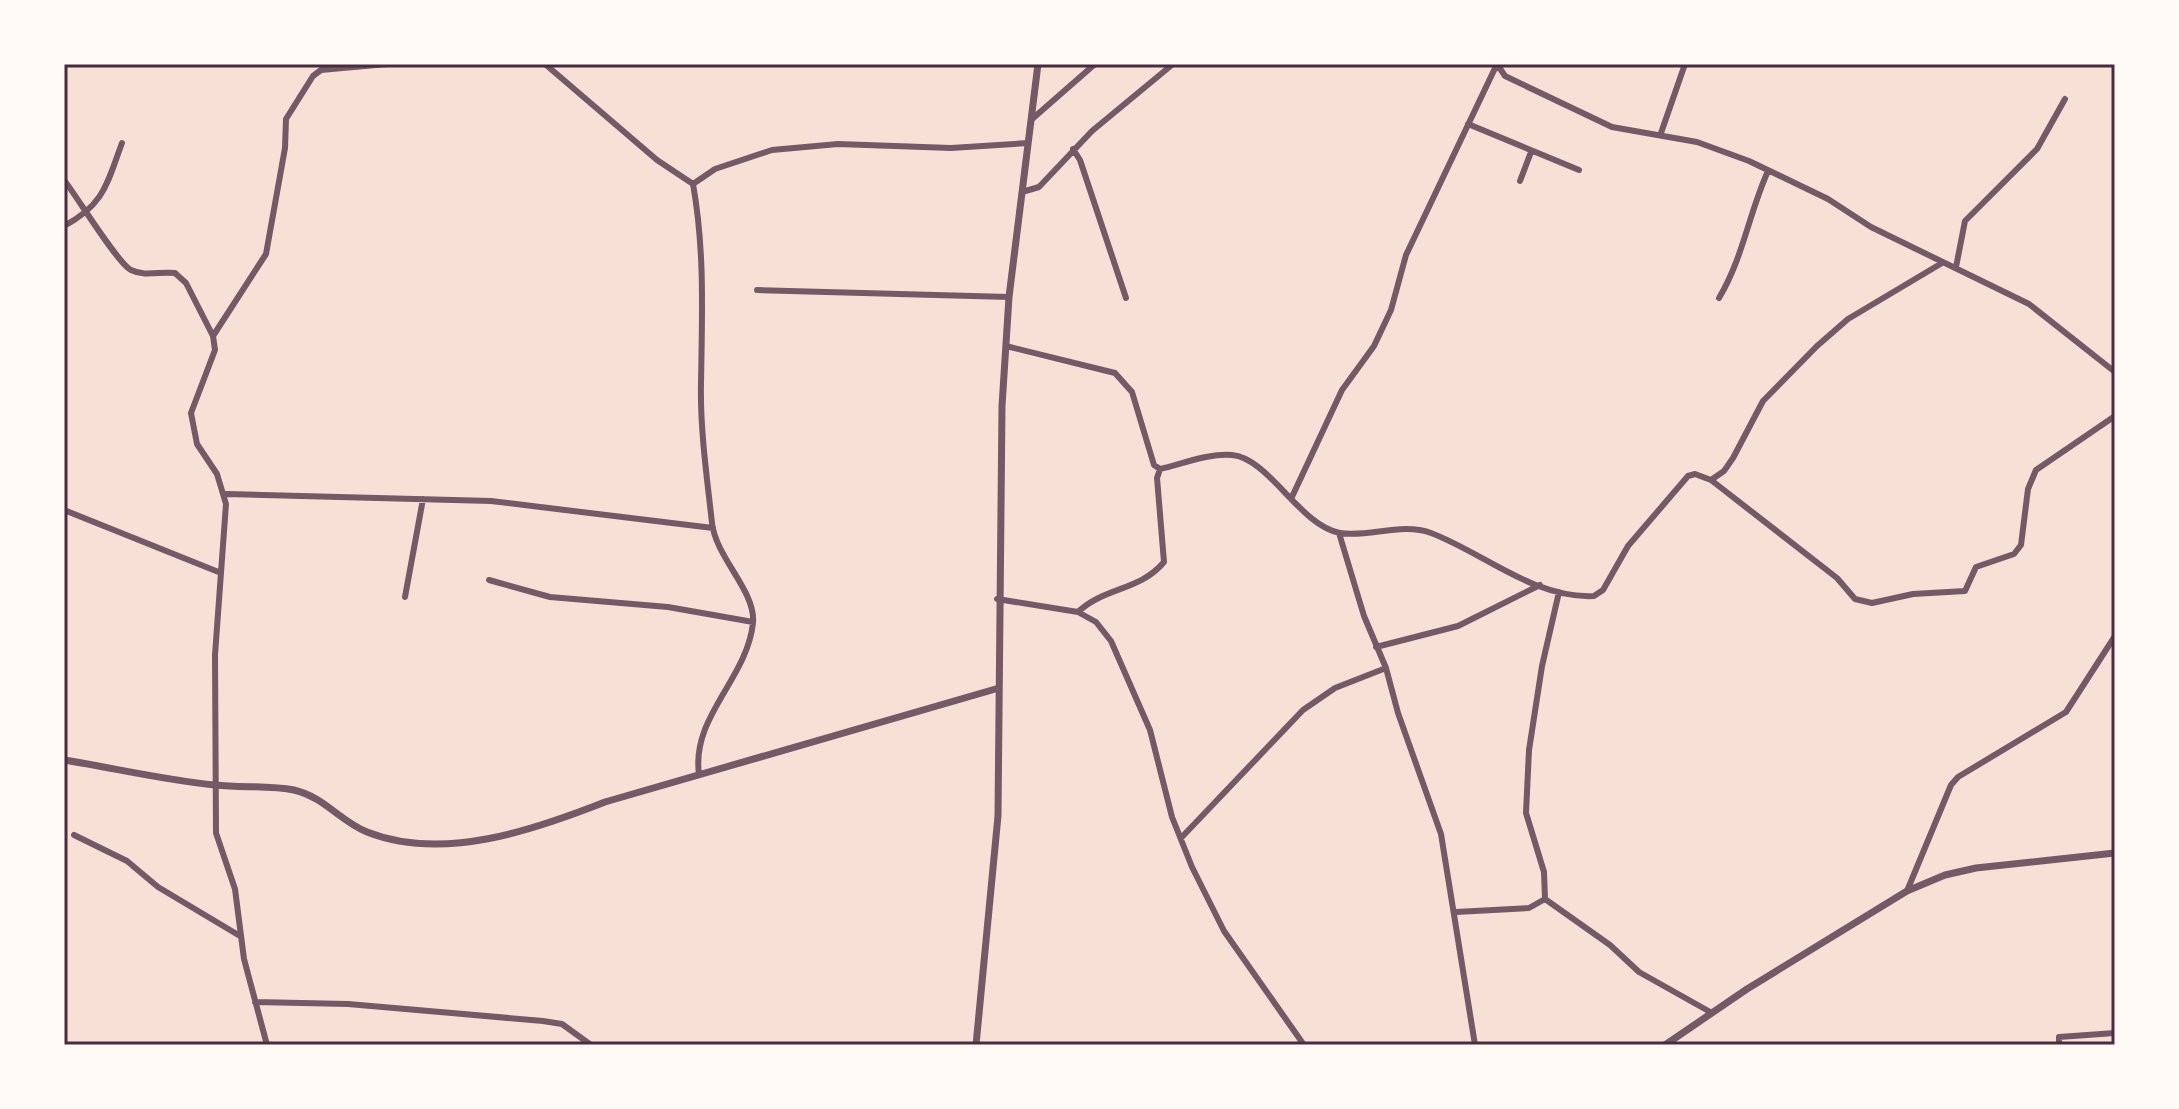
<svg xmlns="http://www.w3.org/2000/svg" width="2179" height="1109" font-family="Ubuntu,sans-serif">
	<rect width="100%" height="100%" fill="#f7e1d7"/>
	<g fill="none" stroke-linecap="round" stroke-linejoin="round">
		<path stroke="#755966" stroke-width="6" d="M545 64 657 160 693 184C705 251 702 316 701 384 700 429 707 478 712 523 716 558 756 591 753 623 747 679 691 717 699 774
			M1497 64 1505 76 1612 127 1697 142 1749 161 1828 199 1871 227 2029 304 2115 372
			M1031 120 1095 64
			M1468 124 1579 170
			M1661 133 1685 64
			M1073 149 1080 160 1126 298
			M64 180C78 198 118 264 131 270 145 277 161 271 175 273L186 283 213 336 215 350 191 413 197 444 217 474 226 504 215 655 216 833 235 889 244 959 267 1045
			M1520 181 1531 152
			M693 184 715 169 772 150 838 144 951 148 1028 143
			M1022 192 1039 187 1092 131 1173 64
			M64 226C105 204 107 183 122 143
			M1956 267 1965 221 2037 149 2065 99
			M757 290 1009 297
			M1719 298C1743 258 1749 213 1768 171
			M213 336 266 254 285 148 286 119 313 76 321 70 387 64
			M1006 346 1115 373 1132 392 1154 465 1160 469C1182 464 1209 453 1232 455 1269 458 1300 526 1340 533 1369 538 1401 522 1431 533 1484 553 1534 599 1594 596L1603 590 1628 546 1688 476 1695 474 1711 480 1724 471 1733 458 1763 401 1817 346 1848 319 1942 263
			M1711 480 1837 578 1855 599 1872 603 1913 594 1965 591 1976 567 2014 554 2021 545 2028 489 2036 470 2115 416
			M226 494 491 501 713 528
			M1291 499 1342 390 1374 346 1391 310 1406 255 1497 64
			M64 510 221 573
			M1339 533 1364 616 1386 668 1398 713 1441 834 1475 1045
			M489 580 550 597 668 607 753 622
			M1559 592 1542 666 1529 750 1526 813 1544 872 1545 899 1610 945 1639 972 1712 1013
			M405 597 423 499
			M997 599 1078 612 1096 622 1111 641 1150 730 1172 817 1192 867 1224 931 1304 1045
			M1078 612C1104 587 1140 591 1164 562L1157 478 1160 469
			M1376 647 1458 626 1540 585
			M74 835 127 861 158 887 240 936
			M1181 838 1303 710 1335 688 1386 668
			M1907 891 1951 785 1958 777 2066 712 2115 636
			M1456 912 1529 908 1545 899
			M255 1002 348 1004 543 1021 562 1024 591 1045
			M2059 1045V1037L2115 1033"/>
		<path stroke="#755966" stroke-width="7" d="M64 760C114 768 164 780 215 785 241 788 269 785 294 790 324 797 340 821 367 832 443 862 534 830 605 802L999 688
			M976 1045 998 816 1002 406 1009 297 1038 64
			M1665 1045 1747 989 1907 891 1945 875 1976 868 2115 853"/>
	</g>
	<rect width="2179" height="1109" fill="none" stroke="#fffaf5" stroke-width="132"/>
	<rect x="66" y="66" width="2047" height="977" fill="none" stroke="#4a2c40" stroke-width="3"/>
</svg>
